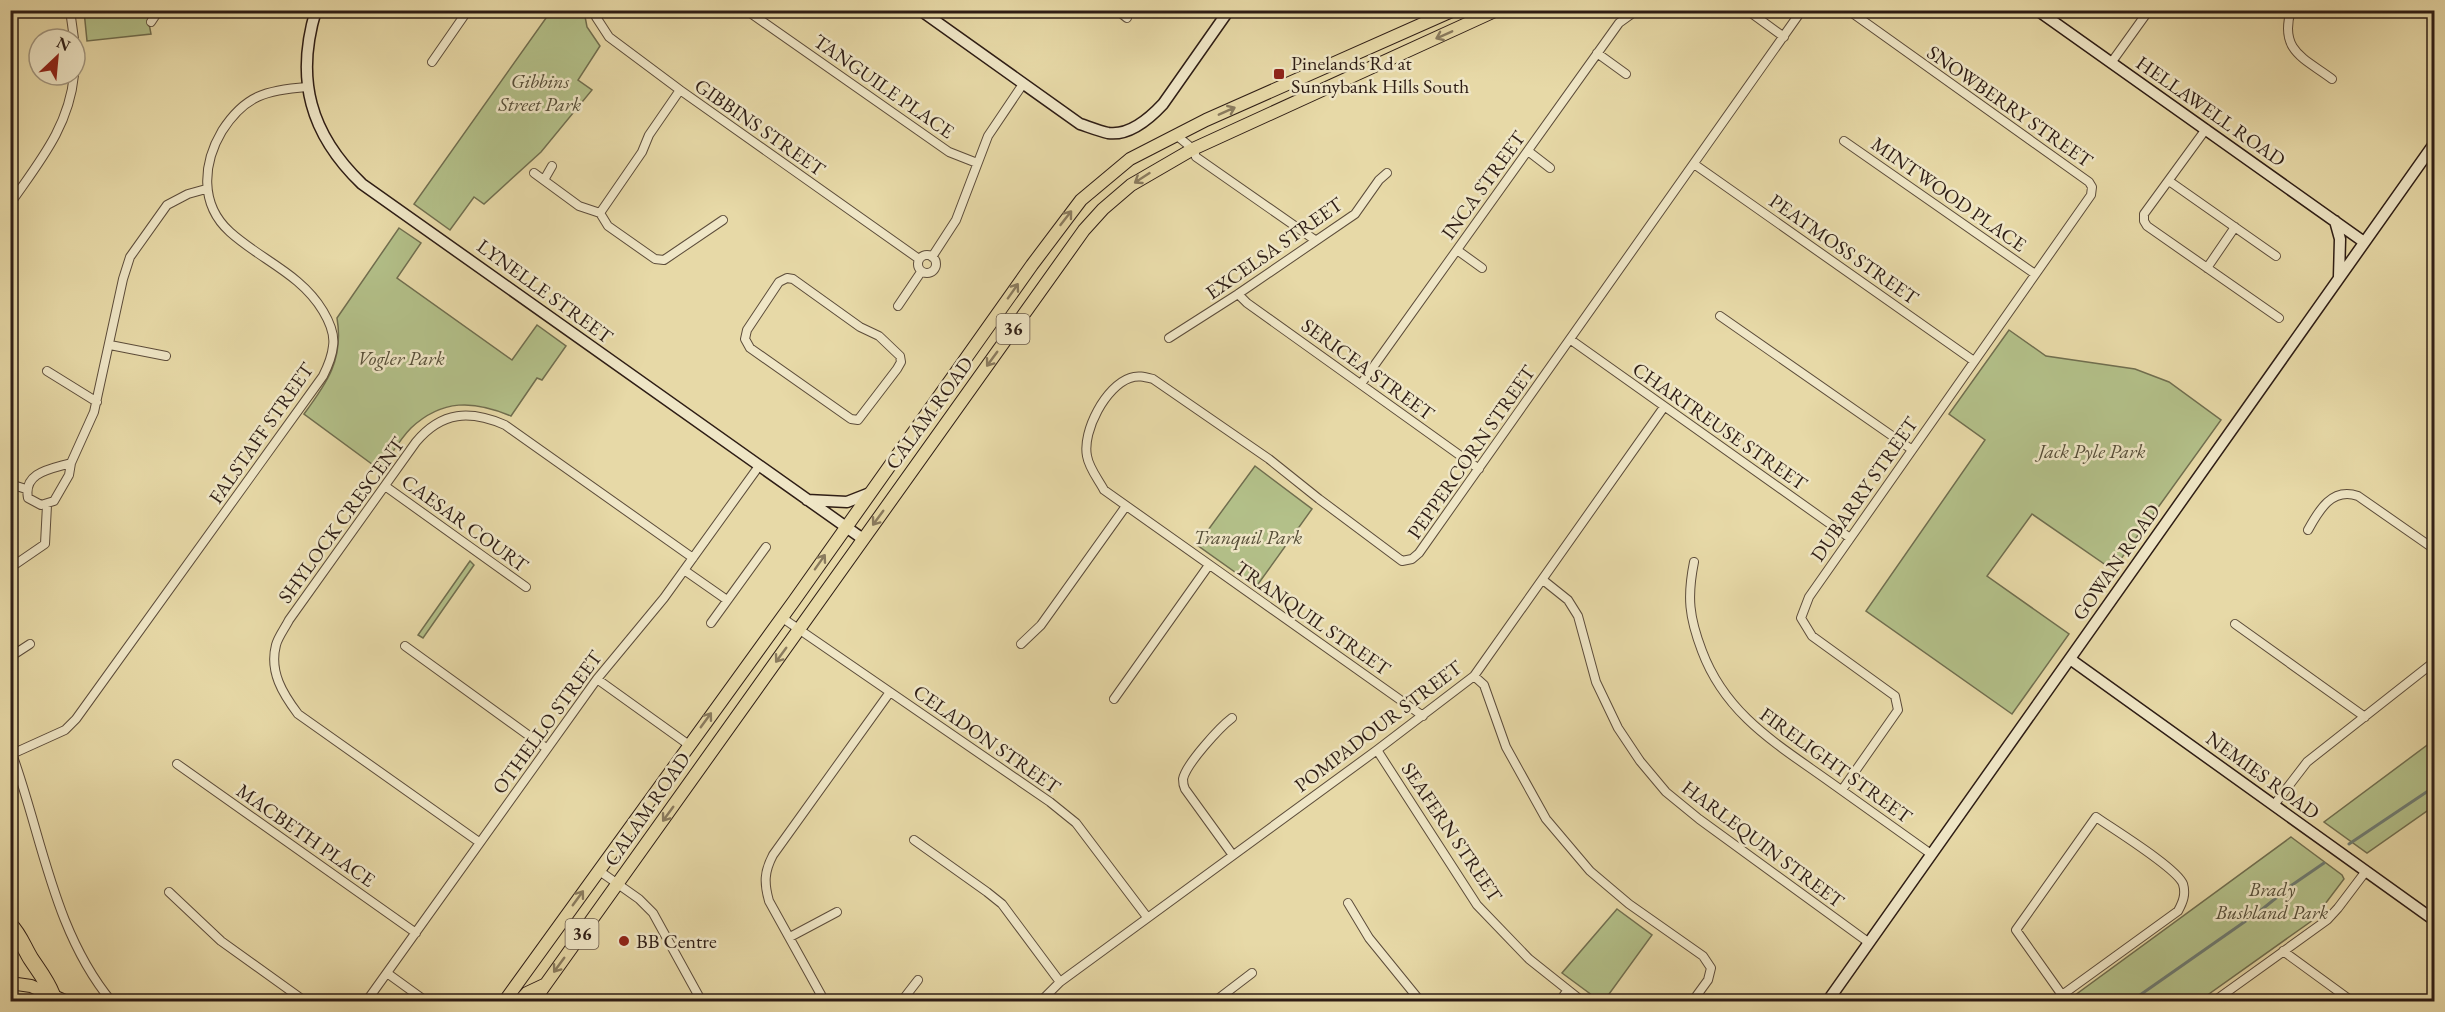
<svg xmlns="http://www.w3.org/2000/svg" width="2445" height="1012" font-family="'EB Garamond',serif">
	<rect width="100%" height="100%" fill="#e7d9a7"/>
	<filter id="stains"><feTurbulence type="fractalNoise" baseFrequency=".00333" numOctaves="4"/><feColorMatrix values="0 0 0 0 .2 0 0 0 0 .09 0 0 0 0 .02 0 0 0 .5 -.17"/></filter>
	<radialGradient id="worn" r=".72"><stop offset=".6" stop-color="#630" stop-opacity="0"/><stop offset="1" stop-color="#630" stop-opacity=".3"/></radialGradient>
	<path fill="#b3c089" stroke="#706e4f" stroke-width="1.5" d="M84 11H147L151 13 148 18 151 34 87 41Z
		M551 11H584L587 27 600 46 578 80 592 90 541 152 484 204 474 197 450 230 414 204Z
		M399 228 421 243 397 278 512 360 537 325 566 346 542 380 537 378 511 416C474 400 442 399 411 428 399 440 390 457 380 470L304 414C327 383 344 359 337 318Z
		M2009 330 2046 356 2135 369 2169 382 2221 420 2113 570 2032 514 1987 576 2069 634 2012 714 1866 611 1985 440 1949 414Z
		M1255 466 1312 509 1256 587 1197 545Z
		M470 561 474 565 423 638 418 635Z
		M2434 740V806L2367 853 2324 822Z
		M2291 837 2342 875 2344 879 2313 920 2199 1001H2067Z
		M1617 909 1652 935 1604 1001H1600L1562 973Z"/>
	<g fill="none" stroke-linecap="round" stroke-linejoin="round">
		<path stroke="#6e7b72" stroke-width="3" d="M2349 844 2434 787
			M2130 1002 2260 911 2292 885 2324 863"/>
		<defs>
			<path id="street" d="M70 10 74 39
				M595 10 596 17 609 37 680 90 919 259
				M746 10 949 152 977 163
				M1117 10 1127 18
				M1747 10 1784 37
				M2291 10C2279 51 2304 58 2332 79
				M151 22 159 10
				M1597 53 1626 74
				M75 56V70
				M432 62 468 10
				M2111 63 2149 10
				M680 90 649 135 642 152 600 213 608 226 655 259 664 260 723 220
				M2206 129 2144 214V221L2147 226 2279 318
				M1176 135 1193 149 1196 157 1315 240
				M1844 141 2035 274
				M1528 151 1550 168
				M1694 164 1974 361
				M534 173 579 206 600 213
				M544 180 552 166
				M2169 181 2276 256
				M10 204C39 162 69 127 74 75
				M1457 250 1482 268
				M918 264a9 9 0 1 1 18 0a9 9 0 1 1-18 0Z
				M932 257 956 220 988 136 1023 84
				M2207 268 2235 227
				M787 278 793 279 860 327 879 336 900 356 901 362 897 369 858 420 851 419 750 348 745 339 747 330 779 282Z
				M1238 294 1247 303 1479 469
				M898 306 921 272
				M1720 316 1911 449
				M1169 338 1238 294 1355 214 1379 180 1387 173
				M1571 340 1850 538
				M110 345 166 356
				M47 371 97 402
				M1361 384 1619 23 1637 10
				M71 463 94 412 123 279 130 257 167 205 188 194 206 189
				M71 463 69 475 54 501 41 505 28 498C23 472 51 469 71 463Z
				M10 484 26 489
				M385 486 526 587
				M2308 530C2319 510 2332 487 2358 496L2434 549
				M1694 562C1687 597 1689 617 1702 651 1726 715 1777 744 1830 782 1864 806 1897 830 1931 854
				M10 568 45 544 47 505
				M684 570 727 600
				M1543 580 1568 600 1578 616 1596 682 1618 728 1640 761 1666 792 1699 819 1868 942
				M781 617 1050 802 1076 823 1147 917
				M711 623 766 547
				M2235 624 2365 717
				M1021 644 1041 625 1126 506
				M405 646 546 748
				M10 657 30 644
				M1474 676 1484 685 1506 747 1546 819 1590 871 1629 904 1703 956 1711 968 1708 980 1692 1002
				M597 679 689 745
				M1114 699 1209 565
				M1423 716 1104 490C1098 479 1089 468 1087 456 1082 431 1106 386 1130 378 1138 375 1145 377 1153 379L1269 459 1319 499 1402 561 1412 559 1419 553 1802 10
				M1232 718C1220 727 1186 764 1183 779 1183 782 1184 787 1185 789L1232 854
				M1377 750 1477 905 1529 959 1583 1002
				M11 751C42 835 53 931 112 1002
				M12 754 65 730 76 719 323 376C328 366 332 357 333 346 335 334 329 321 323 311 301 274 261 260 230 232 199 204 203 163 222 131 245 95 267 90 307 87
				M177 764 416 933
				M1842 790 1898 710 1895 696 1812 636 1801 618 1809 597 2091 195 2092 187 2089 182 1848 10
				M2274 805 2307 762 2434 662
				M914 840 987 892 1002 904 1060 982
				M479 842 298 714C283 694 269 672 276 645 278 637 285 628 289 620L416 442C442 411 470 410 505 425L693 558
				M598 870 639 899 653 913 702 1002
				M169 892 221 941 306 1002
				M1348 903 1369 938 1421 1002
				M790 937 837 912
				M2283 951 2353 1002
				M387 973 427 1002
				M366 1002 597 679 664 598 759 466
				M825 1002 769 901C764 883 764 872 773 855L890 692
				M901 1002 918 980
				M1040 1002 1060 982 1377 750 1474 676 1664 407
				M1214 1002 1252 973
				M1559 1002 1567 991
				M2052 1002 2062 995 2178 911C2183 902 2186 894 2183 884 2177 868 2113 829 2096 817L2016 930 2062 995
				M2213 1002 2327 920 2338 908 2366 871"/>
			<path id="secondary" d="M316 10C295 79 310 134 362 184L863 539
				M920 10 1080 124C1089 127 1099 131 1108 133 1129 136 1150 118 1163 104L1229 10
				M2037 10 2364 242
				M2335 221 2340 239 2339 277
				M807 500 847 502 870 493
				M2070 659 2434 920
				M1827 1002 2434 144"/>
			<path id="primary" d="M10 983 31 986 67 1002
				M10 998 17 1002
				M504 1002 794 601 1032 265 1081 200 1130 159 1206 120 1454 10
				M519 1002 527 993 544 985
				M533 1002 1084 230 1103 209 1131 185 1193 149 1497 10"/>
			<path id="highway" d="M10 925C20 935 24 948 31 959 39 971 47 981 52 994"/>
		</defs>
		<use href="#street" stroke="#5c4c3a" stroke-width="10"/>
		<use href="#secondary" stroke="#2e1d15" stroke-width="13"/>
		<use href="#primary" stroke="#2e1d15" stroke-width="14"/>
		<use href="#highway" stroke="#2e1d15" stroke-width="17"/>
		<use href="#street" stroke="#efe6c6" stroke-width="8"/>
		<use href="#secondary" stroke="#efe6c6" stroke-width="10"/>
		<use href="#primary" stroke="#e7d9a7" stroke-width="12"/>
		<use href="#highway" stroke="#e7d9a7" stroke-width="15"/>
	</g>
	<defs><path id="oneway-shaft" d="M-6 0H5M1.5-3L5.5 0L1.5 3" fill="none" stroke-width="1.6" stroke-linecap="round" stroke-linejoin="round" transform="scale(1.5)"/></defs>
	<g stroke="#8a7b5e">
		<use href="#oneway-shaft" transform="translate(1444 35) rotate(156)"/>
		<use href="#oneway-shaft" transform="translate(1227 111) rotate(-24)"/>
		<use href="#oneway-shaft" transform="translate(1142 178) rotate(147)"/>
		<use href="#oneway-shaft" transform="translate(1066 218) rotate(-52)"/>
		<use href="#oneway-shaft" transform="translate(1013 291) rotate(-55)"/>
		<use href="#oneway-shaft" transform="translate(992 359) rotate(126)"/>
		<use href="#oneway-shaft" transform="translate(878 518) rotate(126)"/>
		<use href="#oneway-shaft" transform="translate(820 562) rotate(-55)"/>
		<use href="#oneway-shaft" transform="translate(781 655) rotate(126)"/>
		<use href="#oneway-shaft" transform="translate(706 720) rotate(-54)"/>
		<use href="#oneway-shaft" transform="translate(668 814) rotate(126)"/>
		<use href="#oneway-shaft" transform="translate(578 898) rotate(-54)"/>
		<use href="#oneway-shaft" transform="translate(559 965) rotate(126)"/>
	</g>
	<g fill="#8f2418" stroke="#efe6c6" stroke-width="2">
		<rect x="1273" y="68" width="12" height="12" rx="3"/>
		<circle cx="624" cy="941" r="6"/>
	</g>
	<g text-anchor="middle" stroke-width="5" stroke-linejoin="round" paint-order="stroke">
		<g fill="#efe6c6" stroke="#68594a" stroke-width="1.5">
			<rect x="996.5" y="314" width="33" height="30" rx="4.5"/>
			<rect x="565.5" y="919" width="33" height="30" rx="4.5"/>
		</g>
		<g font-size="18" font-weight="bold" fill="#2e1d15">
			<text x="1013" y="335">36</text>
			<text x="582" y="940">36</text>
		</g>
		<g font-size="20" fill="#2e1d15" stroke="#efe6c6" text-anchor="start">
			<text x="1291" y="70">Pinelands Rd at<tspan x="1291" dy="23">Sunnybank Hills South</tspan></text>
			<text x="636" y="948">BB Centre</text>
		</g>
		<g font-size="20" font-style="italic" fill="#564e38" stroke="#efe6c6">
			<text x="540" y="88">Gibbins<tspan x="540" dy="23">Street Park</tspan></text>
			<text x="401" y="365">Vogler Park</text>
			<text x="2092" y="458">Jack Pyle Park</text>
			<text x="1248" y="544">Tranquil Park</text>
			<text x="2272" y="896">Brady<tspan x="2272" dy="23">Bushland Park</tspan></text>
		</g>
		<g font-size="20" fill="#2e1d15" stroke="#efe6c6">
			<text transform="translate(884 86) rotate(35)" y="7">TANGUILE PLACE</text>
			<text transform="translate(2010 106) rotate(35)" y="7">SNOWBERRY STREET</text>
			<text transform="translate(2211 111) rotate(35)" y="7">HELLAWELL ROAD</text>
			<text transform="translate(760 127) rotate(35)" y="7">GIBBINS STREET</text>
			<text transform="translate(1483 185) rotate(-54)" y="7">INCA STREET</text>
			<text transform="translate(1949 194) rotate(35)" y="7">MINTWOOD PLACE</text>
			<text transform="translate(1274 248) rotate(-35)" y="7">EXCELSA STREET</text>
			<text transform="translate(1844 249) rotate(35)" y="7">PEATMOSS STREET</text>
			<text transform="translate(545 291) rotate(36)" y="7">LYNELLE STREET</text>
			<text transform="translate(1368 369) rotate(36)" y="7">SERICEA STREET</text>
			<text transform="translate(929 413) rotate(-54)" y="7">CALAM ROAD</text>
			<text transform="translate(1720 426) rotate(35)" y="7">CHARTREUSE STREET</text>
			<text transform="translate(261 433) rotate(-55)" y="7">FALSTAFF STREET</text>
			<text transform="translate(1471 452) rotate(-55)" y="7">PEPPERCORN STREET</text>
			<text transform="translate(1864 489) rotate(-55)" y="7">DUBARRY STREET</text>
			<text transform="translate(341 520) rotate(-54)" y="7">SHYLOCK CRESCENT</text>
			<text transform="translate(465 523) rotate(36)" y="7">CAESAR COURT</text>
			<text transform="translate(2116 562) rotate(-55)" y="7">GOWAN ROAD</text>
			<text transform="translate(1313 618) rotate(35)" y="7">TRANQUIL STREET</text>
			<text transform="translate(547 722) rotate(-54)" y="7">OTHELLO STREET</text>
			<text transform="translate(1378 726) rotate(-37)" y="7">POMPADOUR STREET</text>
			<text transform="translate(987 739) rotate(35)" y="7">CELADON STREET</text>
			<text transform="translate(1836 765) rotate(36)" y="7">FIRELIGHT STREET</text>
			<text transform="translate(2263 775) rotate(36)" y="7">NEMIES ROAD</text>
			<text transform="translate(647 809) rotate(-55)" y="7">CALAM ROAD</text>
			<text transform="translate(1452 832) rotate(56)" y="7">SEAFERN STREET</text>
			<text transform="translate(306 835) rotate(35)" y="7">MACBETH PLACE</text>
			<text transform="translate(1763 844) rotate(37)" y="7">HARLEQUIN STREET</text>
		</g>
	</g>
	<rect width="2445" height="1012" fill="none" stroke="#e7d9a7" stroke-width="36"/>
	<rect x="12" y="12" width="2421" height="988" fill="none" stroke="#2e1d15" stroke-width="3"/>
	<rect x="18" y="18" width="2409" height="976" fill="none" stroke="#2e1d15" stroke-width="1.5"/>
	<g transform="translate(57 57) rotate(26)"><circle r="28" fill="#efe6c6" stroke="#a2967f" stroke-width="1.5"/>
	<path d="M0-4.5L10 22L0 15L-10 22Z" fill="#8f2418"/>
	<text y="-9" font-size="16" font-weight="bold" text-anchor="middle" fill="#2e1d15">N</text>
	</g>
	<rect width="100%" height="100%" filter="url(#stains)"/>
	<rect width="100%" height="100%" fill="url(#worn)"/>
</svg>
